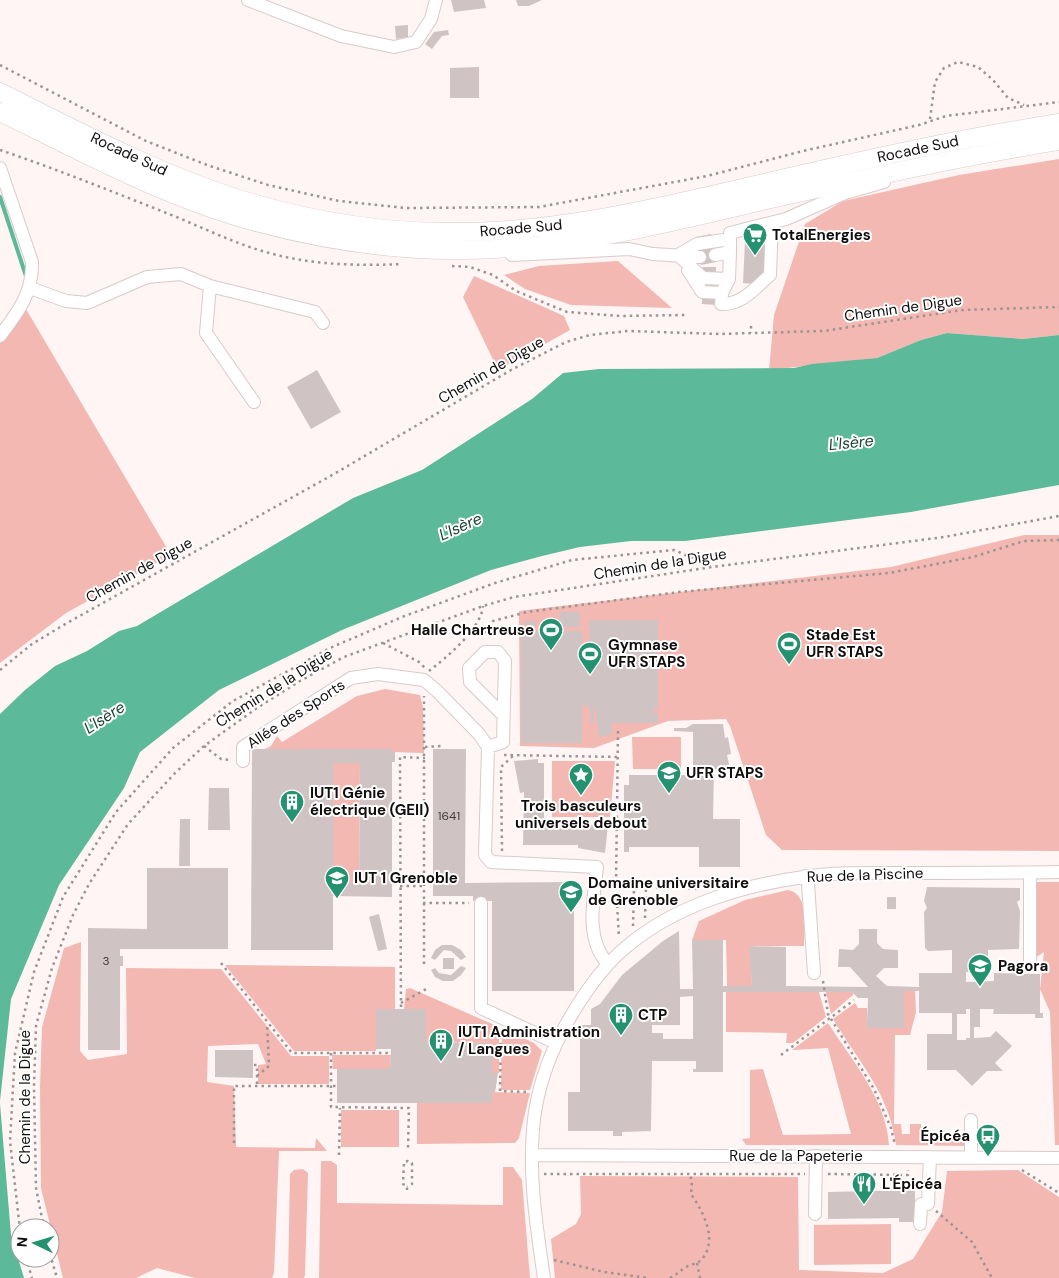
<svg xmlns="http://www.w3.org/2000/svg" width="1059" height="1278" font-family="'DM Sans',sans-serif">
	<rect width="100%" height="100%" fill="#fef5f4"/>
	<path fill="#f3b8b2" d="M1059 159V335L1023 339 947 333 921 340 877 358 769 370 774 315 805 224 843 201 959 175Z
		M618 261 672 308 571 305 525 289 504 275 539 266Z
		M474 276 564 316 570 330 498 370 463 297Z
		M23 304 171 555 66 613 0 663V336Z
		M1024 535H1059V851L782 850 766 835 730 726 726 719 668 721 594 748 520 746 519 611 891 567Z
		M385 689 420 695 423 708 424 753 392 752V749H265L271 746 277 736 282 742 357 696Z
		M632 737H681V769H633Z
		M552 761H615L610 817H552Z
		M333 763H360L359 883H333Z
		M1034 882H1059V1145H1055L1050 1012 1040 989 1044 952 1035 958Z
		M788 890C810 894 804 929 804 946H750L752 986H727L726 940H692L699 921 745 900Z
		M81 942 80 1051 88 1060 127 1054 126 968 221 969 291 1056H329V1084H258V1065L266 1064 258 1044 208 1046 207 1082 234 1086 236 1147 315 1148 316 1138 327 1151H279L274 1273 272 1278H195L157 1268 136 1278H63L41 1188 40 1088 42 1027 64 948Z
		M225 965 395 967V1009H376V1051H294Z
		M410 988 499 1027V1073H492V1043L426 1042V1009H404L406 989Z
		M904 991H915L916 1012 910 1035H895L894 1124H901L902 1134H910V1124H921V1133H969L967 1146 896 1145C889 1092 859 1063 833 1019L855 1003 858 1008H867L868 1028H904Z
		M726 992H819L826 1017 793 1043H786L787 1033 726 1032Z
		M826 992H852L854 994 831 1014Z
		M828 1023C852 1061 886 1098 889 1145H746L742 1139 750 1138V1070L763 1069 783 1135 851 1134 828 1048 792 1050Z
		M502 1028 534 1043 542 1051 530 1090H501Z
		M332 1055H391L390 1069H333Z
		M492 1092 530 1093 519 1138 515 1143 417 1144V1103H491Z
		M341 1110H399V1147H341Z
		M321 1161H331L337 1165V1203L503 1205V1167H513L522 1180 530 1278H319Z
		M303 1169 308 1173 305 1275 304 1278H288L290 1174 294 1170Z
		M1018 1170 1059 1197V1278H555L551 1239 576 1224 581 1214 580 1176 798 1177 799 1270 883 1273 913 1259 942 1212 947 1171Z
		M891 1224V1264L814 1265V1225Z"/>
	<path fill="#5cb999" d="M947 333 1023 339 1059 335V485L911 512 685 541H631L580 547 542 556 491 570 342 630 219 690 140 752 124 788 59 885 11 999 0 1101V714L25 690 55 666 87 651 119 631 137 626 353 498 422 470 532 399 563 373 599 369 794 368 812 364 877 358 921 340Z
		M0 1104 11 1235 24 1278H0Z"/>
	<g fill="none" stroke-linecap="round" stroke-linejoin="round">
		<path stroke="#5cb999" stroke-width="4" d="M0 197 26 276"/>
	</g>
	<path fill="#cfc4c3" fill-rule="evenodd" d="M451 0H484L486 8 454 12Z
		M516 0H542L529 6H518Z
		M408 25V37L396 39 395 26Z
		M448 30 449 35 442 36 432 49 425 44 434 32Z
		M479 67V98H450V68Z
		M711 234 716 262 701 265 696 237Z
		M753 235 766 236 765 270 753 284 743 283 745 241H753Z
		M703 267H716L715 305 702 304Z
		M317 370 341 412 311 429 287 387Z
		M559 612H580V627H559Z
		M589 620H658V708H654V713H658V723H612V734L599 737 595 707H594V723H590V707L582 706V743H521V631H582V644H589Z
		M525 621H536V626H525Z
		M693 724H723L725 738 728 737 731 754 727 755 730 769H714L713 819H740V867H699V847H629V852H624V785H629V775H693V732L674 731V728H686Z
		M252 749H392V752H395V762H392V897L333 896V950H251ZM333 763H360L359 883H333Z
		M433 749H466L465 883 574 882V991H492V901H473V896H433Z
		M538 759V763H544V824L608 825 605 853 578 848V845H523L524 792 520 793 514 761Z
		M209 788H229L230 830H208Z
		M180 819H190V866H179Z
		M147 868H228V949H120V956H123V966H120V1050H88V928L147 929Z
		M927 887 1020 888V900L1017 902 1020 911 1019 949 988 950V972H966V982L994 981V973L1040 974V1013H1043V1018H1035V1014H993L994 1009H980V1027H974V1038L990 1037 996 1031 1012 1046 995 1063 1003 1071H987L972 1086 956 1070H927V1034H952V1013H919V991H904V1028H867L868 998H858L852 992H723V1072H693V1069H696V1061H652L651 1131 622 1132V1136H613V1131H568V1092H580V1025H591V1009L600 1004 622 975 663 941 679 931 680 989H693L692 940H723V986H752L749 946 786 947V986L868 987 850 967H838L839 949 853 950 859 944V929H877V943L883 949 898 950V968H884L876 976 887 986 919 987V973H952V950L928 951 925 948 924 912 927 908 924 901ZM693 996V1039H663V1033H652V1025H680V997ZM966 1009H970V1038H966V1040H957V1014H966Z
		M887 897H896V909H887Z
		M379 914 387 949 378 951 369 917Z
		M442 945H452L461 950 466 957 461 960 451 951 444 950 435 960 431 958 435 950Z
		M443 958H454V969H443Z
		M461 966 466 968 461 975 453 981H443L435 977 431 970 435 968 439 973 451 975Z
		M376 1009H426V1042L492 1043V1073H498L495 1093 492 1092V1103H337V1069H390L391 1049H376Z
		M215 1050H253V1078L215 1077Z
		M915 1190V1222H899V1218L828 1219V1192Z"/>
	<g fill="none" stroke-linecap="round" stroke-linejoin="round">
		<defs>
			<path id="minor" d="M248 0 341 36 394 47 416 42 431 19 436 0
				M0 168 32 262C33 293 18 312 0 336
				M512 255 629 249 653 254 700 257
				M678 255 703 278 729 279 730 252
				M678 255 697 244 730 239
				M715 255 730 252V233L786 219 845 193 884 182
				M688 270 702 292 722 293
				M729 279 722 293 721 304C742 305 755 288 770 275L772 223
				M210 286 315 312 323 323
				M30 288 66 301 87 303 147 277 181 274 210 286 206 333 254 402
				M488 747 503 742 505 661 498 652H485L469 668 470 682 503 715
				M243 761V747L351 678 378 674 424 680 437 691 479 734 488 747 485 855 491 862 597 867C594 899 584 938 608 964
				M805 876 808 884 814 973
				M481 903V1008L556 1043
				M1030 962V873
				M533 1155 1059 1158
				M971 1157V1120
				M815 1214 816 1156
				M920 1224 921 1204H928L930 1157
				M544 1278C536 1224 527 1167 535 1112 540 1080 552 1049 568 1021 584 993 605 963 631 943 678 905 744 885 804 877 837 872 871 873 905 873 956 873 1008 873 1059 872"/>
			<path id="highway" d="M0 92C82 133 164 177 252 203 318 222 389 233 458 232 558 232 655 208 751 186 853 162 955 139 1059 123
				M0 112C82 152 164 197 252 221 321 240 393 251 464 250 566 249 664 224 762 201 861 179 959 157 1059 141"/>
		</defs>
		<use href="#minor" stroke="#d7cbca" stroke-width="14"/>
		<use href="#highway" stroke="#d7cbca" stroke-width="19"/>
		<path stroke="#9b9493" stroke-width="2.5" stroke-dasharray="2.5 4" stroke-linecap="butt" d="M0 65 146 141 207 165 268 185 339 201 406 208 539 207 707 176 803 151 919 125 946 116 1059 102
			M930 119 935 82 944 68 958 62 978 67 993 80 1008 98 1024 105
			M0 150C59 170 116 193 174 216 208 230 238 245 273 254 314 265 360 266 402 264
			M452 266 470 267 493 275 516 291 567 312 621 316 685 315
			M751 326V333
			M486 633 493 621 527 612 679 592 889 573 973 557 1024 541 1059 540
			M383 643 419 662 425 668
			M0 670 32 644 67 623 334 474 511 370 566 342 590 335 628 331 720 334 824 331 962 310 1059 307
			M429 671C447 657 481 629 483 606
			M618 731 616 886 700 889
			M204 746 221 759 231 760
			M425 747 441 746
			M504 755 618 757
			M502 851 501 767 514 755
			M400 886H423
			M616 886 619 937
			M423 903H469
			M645 918 646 887
			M633 926 634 887
			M221 963 292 1053H391
			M424 964V696
			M823 981 828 1014 874 1089 891 1128 895 1145
			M401 1003 426 989
			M401 1007 400 757 425 758
			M501 1030 500 1091 528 1092
			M331 1053V1107L409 1108 408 1148
			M781 1055 854 1000
			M254 1065H257V1086
			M257 1076 269 1066 267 1023
			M234 1143V1086H337
			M339 1155 340 1108
			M1022 1170 1059 1193
			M544 1174H805
			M828 1174 908 1175V1170
			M407 1190V1186L403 1184 404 1162 408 1161 412 1163V1184L407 1186
			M936 1211 972 1242 992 1278
			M44 1228 36 1188 34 1087 36 1026 52 968 73 915 89 884 128 824 176 772 204 746 257 708 300 681 344 657 483 606 514 597 712 567 944 537 1059 516
			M20 1230 10 1141 15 1053 34 972 63 897 116 812 173 748 233 701 330 648 402 617 495 583 572 560 674 550 711 566
			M50 1254 57 1278
			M26 1258 32 1278
			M554 1260 604 1272 648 1278
			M697 1263 700 1278
			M670 1278C676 1275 680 1271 686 1267 692 1264 698 1264 703 1258 718 1238 702 1210 691 1194L692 1182 690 1175"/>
		<use href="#minor" stroke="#fff" stroke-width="12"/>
		<use href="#highway" stroke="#fff" stroke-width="18"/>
	</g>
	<defs>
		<symbol id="supermarket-pin" viewBox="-11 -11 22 30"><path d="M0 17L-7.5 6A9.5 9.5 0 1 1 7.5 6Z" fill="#249171" stroke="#fff"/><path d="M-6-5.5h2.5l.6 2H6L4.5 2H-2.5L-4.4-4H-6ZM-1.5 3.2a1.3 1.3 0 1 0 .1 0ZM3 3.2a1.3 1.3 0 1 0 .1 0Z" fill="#fff"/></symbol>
		<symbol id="stadium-pin" viewBox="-11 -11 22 30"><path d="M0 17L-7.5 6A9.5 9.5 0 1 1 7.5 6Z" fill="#249171" stroke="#fff"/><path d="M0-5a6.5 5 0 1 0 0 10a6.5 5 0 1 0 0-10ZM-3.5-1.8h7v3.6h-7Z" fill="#fff"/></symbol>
		<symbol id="university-pin" viewBox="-11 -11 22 30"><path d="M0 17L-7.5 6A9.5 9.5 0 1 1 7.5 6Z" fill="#249171" stroke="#fff"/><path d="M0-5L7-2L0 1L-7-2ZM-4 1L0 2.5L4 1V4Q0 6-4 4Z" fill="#fff"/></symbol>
		<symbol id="sight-pin" viewBox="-11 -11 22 30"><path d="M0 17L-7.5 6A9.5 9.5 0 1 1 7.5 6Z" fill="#249171" stroke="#fff"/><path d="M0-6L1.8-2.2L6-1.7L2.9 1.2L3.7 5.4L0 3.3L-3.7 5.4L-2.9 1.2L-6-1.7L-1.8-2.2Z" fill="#fff"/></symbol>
		<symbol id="building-pin" viewBox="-11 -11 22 30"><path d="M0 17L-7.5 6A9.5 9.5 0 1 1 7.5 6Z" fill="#249171" stroke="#fff"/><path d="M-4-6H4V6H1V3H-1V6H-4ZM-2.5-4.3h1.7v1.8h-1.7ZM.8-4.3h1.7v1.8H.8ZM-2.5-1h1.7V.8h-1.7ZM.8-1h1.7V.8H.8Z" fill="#fff"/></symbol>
		<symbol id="bus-pin" viewBox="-11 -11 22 30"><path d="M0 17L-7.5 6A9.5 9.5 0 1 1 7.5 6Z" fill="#249171" stroke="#fff"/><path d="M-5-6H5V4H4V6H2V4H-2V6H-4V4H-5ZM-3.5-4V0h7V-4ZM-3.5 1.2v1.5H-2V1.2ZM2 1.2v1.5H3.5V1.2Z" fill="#fff"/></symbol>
		<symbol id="restaurant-pin" viewBox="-11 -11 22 30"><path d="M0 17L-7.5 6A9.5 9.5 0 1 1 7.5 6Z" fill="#249171" stroke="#fff"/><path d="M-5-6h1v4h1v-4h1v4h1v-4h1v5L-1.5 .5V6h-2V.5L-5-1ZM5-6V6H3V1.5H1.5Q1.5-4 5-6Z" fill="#fff"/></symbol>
	</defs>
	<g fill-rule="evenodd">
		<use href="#supermarket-pin" x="741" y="221" width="28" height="38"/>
		<use href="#stadium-pin" x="537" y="616" width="28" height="38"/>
		<use href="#stadium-pin" x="775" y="630" width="28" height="38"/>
		<use href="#stadium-pin" x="576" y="640" width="28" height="38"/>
		<use href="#university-pin" x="655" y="759" width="28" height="38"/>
		<use href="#sight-pin" x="567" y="761" width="28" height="38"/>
		<use href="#building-pin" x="278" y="788" width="28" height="38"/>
		<use href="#university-pin" x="323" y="864" width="28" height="38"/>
		<use href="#university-pin" x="557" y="878" width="28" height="38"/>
		<use href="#university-pin" x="966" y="952" width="28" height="38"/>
		<use href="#building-pin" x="607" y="1001" width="28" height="38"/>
		<use href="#building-pin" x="427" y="1027" width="28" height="38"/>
		<use href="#bus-pin" x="974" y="1122" width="28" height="38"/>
		<use href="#restaurant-pin" x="850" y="1170" width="28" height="38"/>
	</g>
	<g text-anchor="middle" stroke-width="4" stroke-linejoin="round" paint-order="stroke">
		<g font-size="12" fill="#403b3a">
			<text x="449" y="820">1641</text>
			<text x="106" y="965">3</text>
		</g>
		<g font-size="15" fill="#110d0d" stroke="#fff">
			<text transform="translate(918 149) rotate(-12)" y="5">Rocade Sud</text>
			<text transform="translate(129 154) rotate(25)" y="5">Rocade Sud</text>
			<text transform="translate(521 228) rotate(-5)" y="5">Rocade Sud</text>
			<text transform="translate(903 308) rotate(-8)" y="5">Chemin de Digue</text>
			<text transform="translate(491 370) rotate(-30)" y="5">Chemin de Digue</text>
			<text transform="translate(660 564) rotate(-9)" y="5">Chemin de la Digue</text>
			<text transform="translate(139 570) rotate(-29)" y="5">Chemin de Digue</text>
			<text transform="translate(274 688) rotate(-32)" y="5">Chemin de la Digue</text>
			<text transform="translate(296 714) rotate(-33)" y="5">Allée des Sports</text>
			<text transform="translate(865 875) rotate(-2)" y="5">Rue de la Piscine</text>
			<text transform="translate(25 1097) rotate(-90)" y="5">Chemin de la Digue</text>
			<text x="796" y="1161">Rue de la Papeterie</text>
		</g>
		<g font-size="15" font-weight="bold" fill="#110d0d" stroke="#fff" text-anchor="start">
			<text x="772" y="240">TotalEnergies</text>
			<text x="534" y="635" text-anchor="end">Halle Chartreuse</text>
			<text x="806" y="640">Stade Est<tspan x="806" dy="17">UFR STAPS</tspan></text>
			<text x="608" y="650">Gymnase<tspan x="608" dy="17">UFR STAPS</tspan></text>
			<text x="686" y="778">UFR STAPS</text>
			<text x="310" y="798">IUT1 Génie<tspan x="310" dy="17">électrique (GEII)</tspan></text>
			<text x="581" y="811" text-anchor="middle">Trois basculeurs<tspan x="581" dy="17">universels debout</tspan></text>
			<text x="354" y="883">IUT 1 Grenoble</text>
			<text x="588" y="888">Domaine universitaire<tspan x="588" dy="17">de Grenoble</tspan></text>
			<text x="998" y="971">Pagora</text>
			<text x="638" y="1020">CTP</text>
			<text x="458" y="1037">IUT1 Administration<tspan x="458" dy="17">/ Langues</tspan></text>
			<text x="970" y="1141" text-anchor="end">Épicéa</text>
			<text x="882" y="1189">L'Épicéa</text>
		</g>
		<g font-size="16" font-style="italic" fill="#1c4538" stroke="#fff">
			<text transform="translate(851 442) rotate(-6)" y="6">L'Isère</text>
			<text transform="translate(460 526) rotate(-24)" y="6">L'Isère</text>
			<text transform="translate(104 717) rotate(-33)" y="6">L'Isère</text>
		</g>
	</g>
	<g transform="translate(35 1243) rotate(275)"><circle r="24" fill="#ffffff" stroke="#a09e9e"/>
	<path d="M0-4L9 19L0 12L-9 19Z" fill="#249171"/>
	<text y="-8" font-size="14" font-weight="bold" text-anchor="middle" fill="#110d0d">N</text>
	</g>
</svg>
